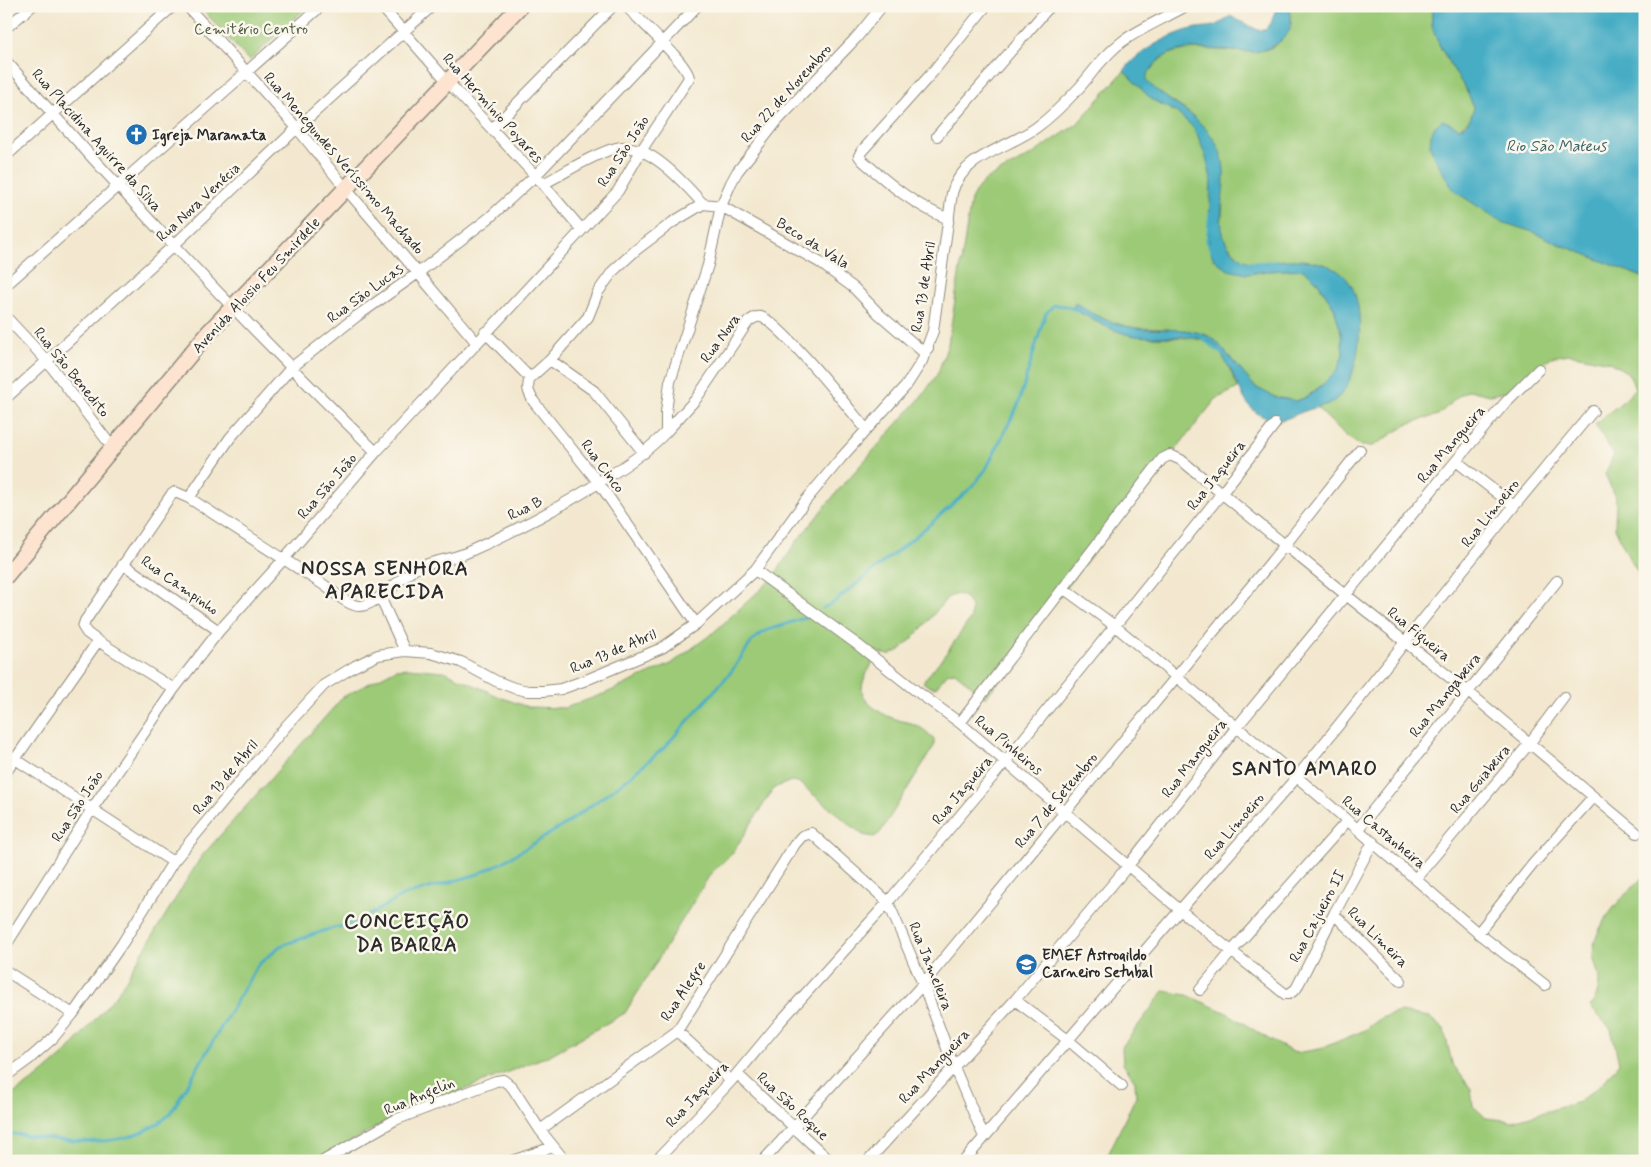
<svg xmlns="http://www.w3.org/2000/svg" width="1651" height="1167" font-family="Mynerve,sans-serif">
	<rect width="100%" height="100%" fill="#fbf7ec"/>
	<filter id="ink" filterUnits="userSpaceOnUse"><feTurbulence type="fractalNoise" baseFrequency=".02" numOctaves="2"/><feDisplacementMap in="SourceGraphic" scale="10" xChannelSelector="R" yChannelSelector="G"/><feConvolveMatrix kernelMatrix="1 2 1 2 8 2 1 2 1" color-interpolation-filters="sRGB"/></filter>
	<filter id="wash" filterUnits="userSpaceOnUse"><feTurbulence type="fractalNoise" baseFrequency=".0096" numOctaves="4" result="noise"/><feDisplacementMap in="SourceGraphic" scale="20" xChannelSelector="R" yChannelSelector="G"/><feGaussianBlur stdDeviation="1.12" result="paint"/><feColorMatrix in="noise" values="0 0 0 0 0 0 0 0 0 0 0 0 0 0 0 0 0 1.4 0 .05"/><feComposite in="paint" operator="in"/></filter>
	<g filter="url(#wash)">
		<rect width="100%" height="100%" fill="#f3e8cf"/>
		<path fill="#9cca77" stroke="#647a51" d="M210 6H308L249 61 204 11Z
			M1289 6H1433C1432 13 1431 20 1432 26 1440 56 1464 79 1474 108L1470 119 1459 128 1456 192 1502 222 1536 233 1557 243 1645 278V588L1643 580 1629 558 1615 528 1616 499 1605 474 1614 455 1595 424 1627 398 1635 388 1628 373 1610 362 1569 354 1551 357 1518 386 1504 392 1490 395 1469 390 1457 397 1438 415 1410 423 1373 446H1361L1347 437 1316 407 1332 403 1353 373 1342 275 1268 263 1253 264 1240 258 1225 242 1221 231 1223 201 1205 128 1191 114 1154 89 1146 80C1146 73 1151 70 1155 64 1187 30 1260 70 1282 39 1284 36 1285 31 1286 28 1289 20 1291 15 1289 6Z
			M1124 71 1151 99 1176 112 1192 126 1198 136 1207 160 1211 180 1209 246 1247 274 1268 271 1303 269 1316 280 1334 307 1341 333 1343 354 1338 369 1323 384 1307 397 1296 401 1275 397 1255 387 1216 341 1205 334 1168 329 1135 328 1115 323 1091 314 1075 303 1073 309 1149 337 1192 338 1211 342 1216 346 1227 363 1238 388 1216 399 1070 582 986 698 955 672 948 673 935 688 928 686 923 682 947 652 971 618V606L965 597 958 594 948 597 916 635 899 651 889 655 879 653C873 663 863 676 862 688 861 701 880 713 890 717 898 721 906 721 913 724 921 727 929 733 934 740V746L880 833 874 837 863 835 798 782 791 781 774 788 731 855 711 873 625 1013 550 1055 461 1091 406 1110 317 1161H6V1099L38 1077 66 1053 117 994 201 857 343 697 396 669 408 668 444 671 502 698 528 707 565 708 606 693 671 664 714 632 772 579 797 541 841 487 923 395 938 373 948 344 971 200 977 189 985 180 1033 154 1077 124Z
			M1645 876V1161H1105L1136 1096 1135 1081 1123 1064 1122 1047 1164 991 1187 995 1229 1014 1270 1040 1295 1053 1320 1049 1334 1043 1365 1030 1381 1018 1399 1012 1429 1017 1444 1030 1452 1063 1471 1089 1473 1106 1486 1118 1513 1121 1579 1102 1603 1083 1619 1063 1611 1029 1590 1007C1597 996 1601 987 1598 974 1597 967 1594 962 1593 955 1593 925 1624 894 1645 876Z"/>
		<path fill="#46adc5" stroke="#386c78" d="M1277 6H1289C1291 13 1292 22 1290 29 1285 42 1265 52 1252 52 1222 52 1178 39 1155 64 1151 70 1147 73 1146 80 1169 105 1204 115 1219 149 1236 184 1202 234 1241 258 1256 268 1272 260 1288 260 1313 259 1342 264 1353 289 1366 318 1360 383 1333 402 1330 404 1306 410 1300 413 1294 415 1286 420 1279 420 1270 421 1258 415 1252 409 1244 401 1240 389 1235 379 1230 368 1223 357 1216 346 1196 329 1151 342 1126 334 1107 329 1090 318 1073 309L1075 303C1093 315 1114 325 1136 328 1162 332 1193 324 1216 341L1255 387 1275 397 1296 401 1307 397 1323 384 1338 369 1343 354 1341 333 1334 307 1316 280 1303 269 1268 271 1247 274 1228 270 1213 258 1209 246V224L1211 180 1207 160 1198 136 1192 126 1176 112 1151 99 1124 71C1135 53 1170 34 1192 29 1211 25 1214 30 1230 16L1258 30H1265L1271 23Z
			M1433 6H1645V278L1557 243 1536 233 1502 222 1456 192 1451 186 1433 155 1430 145 1431 135 1435 126 1443 120 1459 128C1468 125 1472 116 1474 108 1464 79 1440 56 1432 26 1431 20 1432 12 1433 6Z"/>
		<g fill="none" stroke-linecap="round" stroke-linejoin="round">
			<path stroke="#46adc5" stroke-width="3" d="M1210 214 1207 241 1212 252
				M1247 263 1276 262
				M1203 339 1222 354
				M823 608 833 603 928 526 973 486 986 469 1018 405 1041 328 1046 313 1054 305 1066 306 1076 310
				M6 1133C62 1139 126 1156 171 1113L257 966 280 946 329 929 356 923 402 896 478 874 503 862 564 825 622 783 665 747 731 672 753 640 765 631 810 616"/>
		</g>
	</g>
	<g filter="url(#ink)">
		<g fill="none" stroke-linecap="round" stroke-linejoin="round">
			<defs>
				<path id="street" d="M187 6 297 128 346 189 418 273 476 342
					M381 6 447 81 543 184 582 230
					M6 28 32 6
					M6 61C124 196 248 326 376 452
					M492 129 613 6
					M937 136 1050 6
					M6 156 173 6
					M543 184C563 174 595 153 616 148 647 140 685 184 703 204
					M949 219C915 206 889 184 862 160L859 156 861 152 931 74 986 6
					M6 285 321 6
					M6 317 47 361 112 447
					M485 332 530 378C526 389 529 393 534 402L599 483 696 624
					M550 360 594 391 644 453
					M530 378 550 360 588 317 598 292 613 271 636 250 673 222 703 204 721 206 819 262 854 288 879 314 921 350 928 348
					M6 398 173 246 297 128 432 6
					M666 432 696 399 748 322C752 319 756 316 761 317 780 322 850 410 866 429
					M1456 461 1514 506
					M189 498 230 438 291 368 357 316 418 273 489 218 535 176 697 6
					M123 564 219 631
					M755 570 858 645 915 690 960 723 1180 910 1285 994H1289L1296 989 1334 914 1373 842
					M1063 588 1115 626 1297 777 1478 933 1545 985
					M380 597 405 651
					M174 689 98 641 87 633 83 627 85 621 171 495 175 492 189 498 324 585C332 591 349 606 359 606 375 607 401 577 415 569 431 561 450 560 466 553 515 531 564 506 609 476 630 463 649 450 666 432V412L670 382 708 265 721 206 731 183 737 172 777 121 857 37 882 6
					M960 723 1162 459 1170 455 1181 460 1346 595 1467 691 1637 833
					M6 753 173 862
					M6 772 98 641
					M1358 829 1557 581
					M1416 878 1529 744 1564 697
					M1334 914 1401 981
					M1478 933 1533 864 1593 797
					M6 945 92 809 174 689 219 631 283 560 376 452 618 191 641 151 689 78C688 64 638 19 626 6
					M6 971 73 1014
					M1200 990 1231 952 1347 821
					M1015 1000 1068 1040 1122 1086
					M677 1031 731 1081
					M737 1074 830 1161
					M6 1076 28 1060 53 1038 73 1014 122 944 173 862 287 725 324 685 355 666 378 655 405 651 431 653 461 662 496 681 514 688 528 691H544L561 689 586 680 662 648 696 624 755 570 806 500 841 458 906 386 922 361 933 331 952 193C962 155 1009 148 1037 127 1052 116 1066 102 1079 88 1093 72 1105 54 1123 41 1143 27 1165 18 1186 6
					M540 1130 677 1031 795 844 802 836 811 833 888 902 923 984 954 1067 984 1137
					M323 1161 395 1120 496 1081 503 1080 512 1087 540 1130 565 1161
					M512 1161 553 1147
					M656 1161 731 1081 780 1022 888 902 1005 762 1222 493 1275 424
					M763 1161 923 984 1285 545 1360 450
					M868 1161 1015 1000 1128 866 1236 728 1456 461 1505 403 1539 369
					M964 1161 1180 910 1297 777 1514 506 1593 411"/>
				<path id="secondary" d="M6 576 208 333 520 6"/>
			</defs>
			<use href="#street" stroke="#8f8a7d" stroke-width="12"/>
			<use href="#secondary" stroke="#8f8a7d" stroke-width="18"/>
			<use href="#street" stroke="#fff" stroke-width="10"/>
			<use href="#secondary" stroke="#fde4d1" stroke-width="15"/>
		</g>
	</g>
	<defs>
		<symbol id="church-disc" viewBox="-11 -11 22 22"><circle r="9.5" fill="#1f6fb2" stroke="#fbf7ec"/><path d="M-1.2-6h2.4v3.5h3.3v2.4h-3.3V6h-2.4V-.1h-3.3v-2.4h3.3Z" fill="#fff"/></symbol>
		<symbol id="school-disc" viewBox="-11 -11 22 22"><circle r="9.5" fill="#1f6fb2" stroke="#fbf7ec"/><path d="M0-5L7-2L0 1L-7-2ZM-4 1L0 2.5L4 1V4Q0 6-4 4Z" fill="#fff"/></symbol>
	</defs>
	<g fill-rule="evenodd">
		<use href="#church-disc" x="124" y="122" width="25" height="25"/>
		<use href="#school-disc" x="1014" y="952" width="25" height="25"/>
	</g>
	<g text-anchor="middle" stroke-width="5" stroke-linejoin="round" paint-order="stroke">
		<g font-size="15" fill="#4d5b42" stroke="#fbf7ec">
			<text x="251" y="34">Cemitério Centro</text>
		</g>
		<g font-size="15" fill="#2b2b2b" stroke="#fbf7ec">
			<text transform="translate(786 93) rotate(-48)" y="5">Rua 22 de Novembro</text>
			<text transform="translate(493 108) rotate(48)" y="5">Rua Hermínio Poyares</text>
			<text transform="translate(97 140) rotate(48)" y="5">Rua Placidina Aguirre da Silva</text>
			<text transform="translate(623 151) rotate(-57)" y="5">Rua São João</text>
			<text transform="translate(344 163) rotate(49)" y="5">Rua Menegundes Veríssimo Machado</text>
			<text transform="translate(198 202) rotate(-43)" y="5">Rua Nova Venécia</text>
			<text transform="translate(813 243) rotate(32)" y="5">Beco da Vala</text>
			<text transform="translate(256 285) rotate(-47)" y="5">Avenida Aloisio Feu Smirdele</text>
			<text transform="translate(923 287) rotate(-81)" y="5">Rua 13 de Abril</text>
			<text transform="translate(365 293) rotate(-36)" y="5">Rua São Lucas</text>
			<text transform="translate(720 338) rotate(-54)" y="5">Rua Nova</text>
			<text transform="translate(72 372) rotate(51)" y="5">Rua São Benedito</text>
			<text transform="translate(1451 444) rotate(-50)" y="5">Rua Mangueira</text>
			<text transform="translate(603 466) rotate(53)" y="5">Rua Cinco</text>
			<text transform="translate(1216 475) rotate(-52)" y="5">Rua Jaqueira</text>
			<text transform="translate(327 486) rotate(-49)" y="5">Rua São João</text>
			<text transform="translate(525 508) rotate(-26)" y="5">Rua B</text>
			<text transform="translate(1490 513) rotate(-51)" y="5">Rua Limoeiro</text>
			<text transform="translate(180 585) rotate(35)" y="5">Rua Campinho</text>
			<text transform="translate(1419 634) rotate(39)" y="5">Rua Figueira</text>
			<text transform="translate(613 651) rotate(-23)" y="5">Rua 13 de Abril</text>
			<text transform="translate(1445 695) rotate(-51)" y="5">Rua Mangabeira</text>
			<text transform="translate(1009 745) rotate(40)" y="5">Rua Pinheiros</text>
			<text transform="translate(1194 758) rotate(-52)" y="5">Rua Mangueira</text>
			<text transform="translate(225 777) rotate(-50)" y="5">Rua 13 de Abril</text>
			<text transform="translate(1480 779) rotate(-50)" y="5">Rua Goiabeira</text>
			<text transform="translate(962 790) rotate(-50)" y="5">Rua Jaqueira</text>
			<text transform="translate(1056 800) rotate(-50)" y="5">Rua 7 de Setembro</text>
			<text transform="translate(77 806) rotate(-57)" y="5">Rua São João</text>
			<text transform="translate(1234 826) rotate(-49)" y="5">Rua Limoeiro</text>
			<text transform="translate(1384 832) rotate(40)" y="5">Rua Castanheira</text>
			<text transform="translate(1317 916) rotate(-62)" y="5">Rua Cajueiro II</text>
			<text transform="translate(1378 937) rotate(45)" y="5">Rua Limeira</text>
			<text transform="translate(931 966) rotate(68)" y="5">Rua Jameleira</text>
			<text transform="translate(683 991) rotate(-56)" y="5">Rua Alegre</text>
			<text transform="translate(934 1066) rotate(-47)" y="5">Rua Mangueira</text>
			<text transform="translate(697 1094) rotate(-47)" y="5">Rua Jaqueira</text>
			<text transform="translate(419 1096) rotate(-23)" y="5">Rua Angelin</text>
			<text transform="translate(793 1106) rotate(43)" y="5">Rua São Roque</text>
		</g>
		<g font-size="15" font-weight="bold" fill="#2b2b2b" stroke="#fbf7ec" text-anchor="start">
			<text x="152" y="140">Igreja Maranata</text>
			<text x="1042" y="960">EMEF Astrogildo<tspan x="1042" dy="17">Carneiro Setubal</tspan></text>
		</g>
		<g font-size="16" font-style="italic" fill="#365f69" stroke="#fbf7ec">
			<text x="1556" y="151">Rio São Mateus</text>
		</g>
		<g font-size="20" font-weight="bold" letter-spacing="1" fill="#2b2b2b" stroke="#fbf7ec">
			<text x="385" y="575">NOSSA SENHORA<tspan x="385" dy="23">APARECIDA</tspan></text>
			<text x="1305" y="775">SANTO AMARO</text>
			<text x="407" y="928">CONCEIÇÃO<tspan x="407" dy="23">DA BARRA</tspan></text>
		</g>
	</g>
	<rect width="1651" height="1167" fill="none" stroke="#fbf7ec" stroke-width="25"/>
</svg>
